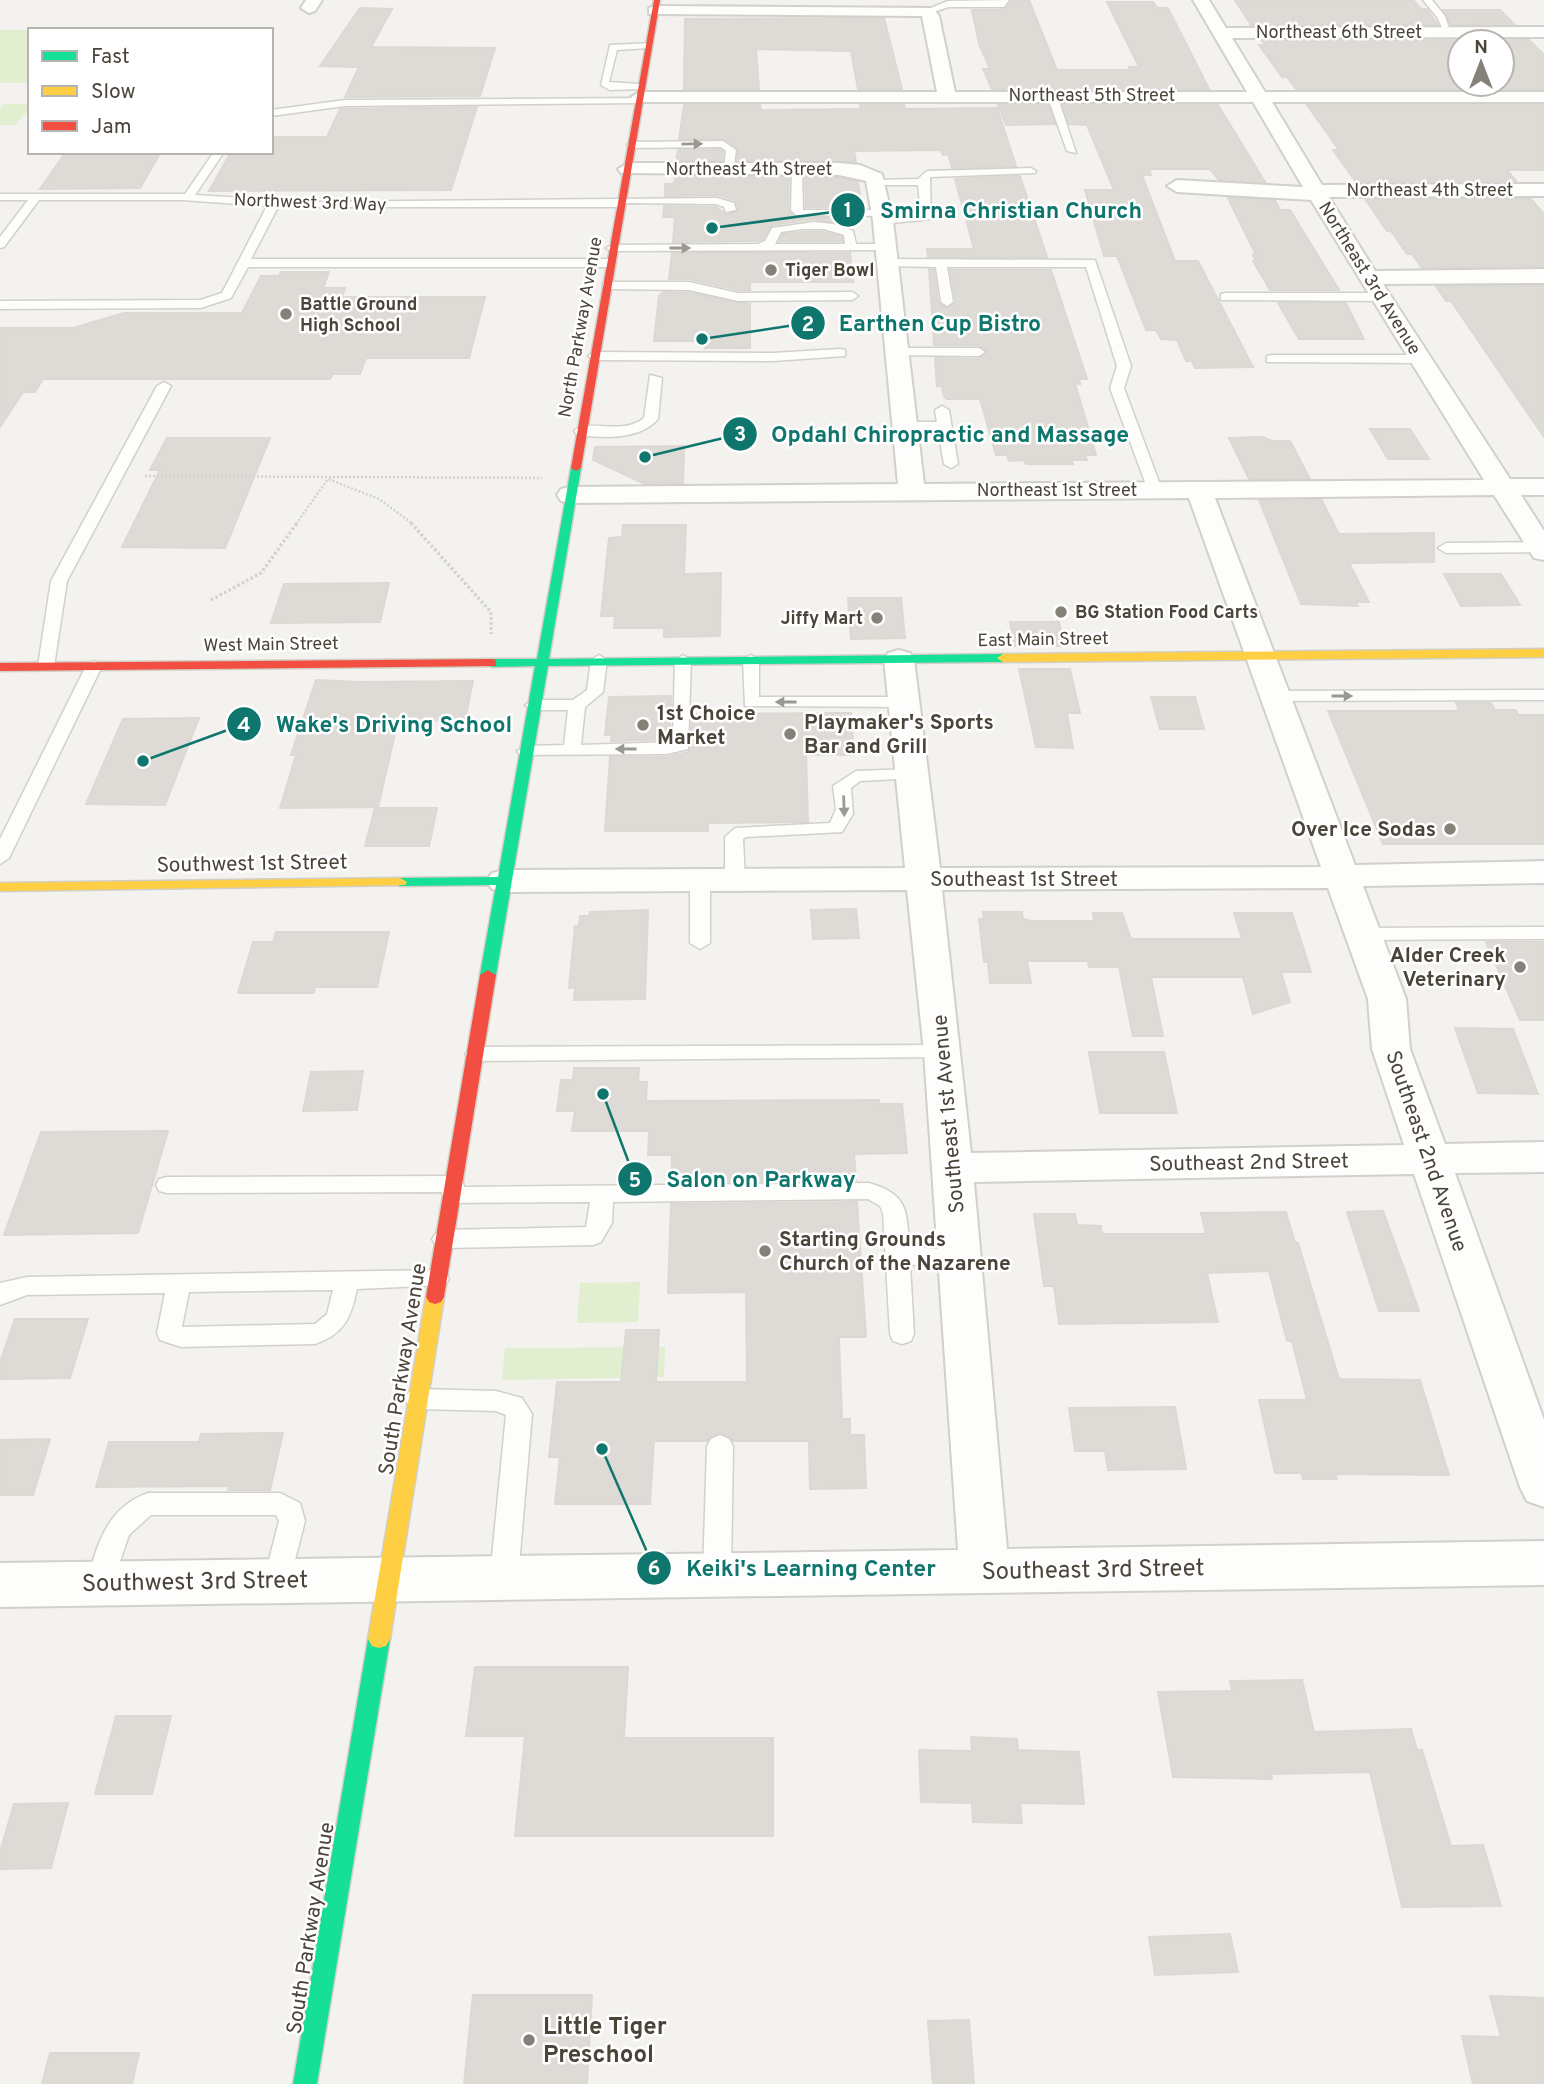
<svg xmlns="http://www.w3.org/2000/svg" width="1544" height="2084" font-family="Overpass,sans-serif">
	<rect width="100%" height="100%" fill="#f4f2ee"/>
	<path fill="#e1eecf" d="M0 30H30V83H0Z
		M4 104H30V108L15 125H0V108Z
		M640 1282 638 1322 577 1323 580 1283Z
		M665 1347 664 1377 502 1380 505 1348Z"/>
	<path fill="#dedbd6" stroke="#dcd9d4" stroke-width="2" fill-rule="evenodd" d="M1012 0H1029L1057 70H1131L1129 67H1139L1107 2H1153L1157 8H1168L1209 89H992L983 69H990L979 44 972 10H1004Z
		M1235 0H1413L1421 9H1427L1438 25H1251Z
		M360 8 392 9 371 47 495 48 480 96 345 97 359 67 320 66Z
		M1443 10H1500L1514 24 1451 25Z
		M884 18 902 89H858L851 51 756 49 759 89H684L685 19Z
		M1529 40 1544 55V89H1296L1287 77H1282L1259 45H1266L1262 41ZM1460 42H1502V84H1460Z
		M684 105H760L761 110 861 109 860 105H904L905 109 997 108 1016 166 952 168 948 154 943 155 940 150 854 151 856 162 737 160 738 148 724 139H679Z
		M998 105H1048L1055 124 1006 125Z
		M1063 105H1218L1265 182 1219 180 1210 169H1149L1151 175H1142L1175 261H1198L1253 367 1195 368 1192 361H1186L1177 340 1161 339 1156 330H1146L1117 256H1104L1085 190H1114L1087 125 1069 124Z
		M1307 105H1544V170H1507L1516 181 1356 182 1333 150H1339Z
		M477 107 451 190 209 191 231 152H271V137H327L340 109Z
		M678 150H720L723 152 722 160H676Z
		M66 152H161L140 188 40 189Z
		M675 176 789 177 788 210 794 217 846 218 847 226 814 219 772 225 763 239 757 241 673 242 675 217H663L664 206 716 207 727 215 739 209 735 200 718 195 665 196V184H674Z
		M1020 176 1047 257H928L927 249H974L955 179Z
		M805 177 839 178 858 182 862 207H806Z
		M1228 198 1275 200 1280 210H1290L1339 290H1270L1253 261H1256L1253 255H1256Z
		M1365 199H1531L1544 214V266L1422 268 1412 254H1407L1391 231H1387Z
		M803 232H824L842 237V241H779L783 234Z
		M672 253H850L853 282H750V290H738L690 279H669Z
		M929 269 934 270 938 302 946 308 956 302 950 270H1051L1087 379H1079L1080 384 1075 383 1096 455H1085L1087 460H1071L1073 464H1026L1024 460 1009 461 1007 455H996L980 399H947L944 397 942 386H937L935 358 979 359 987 351 979 345H934Z
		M281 272H329L323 288H345L342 297H485L469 358H366L360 374H333L330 379H43L35 392H23L0 427V328H73L124 313H242L261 276H279Z
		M1436 286H1544V437L1451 301H1446Z
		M663 292 689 293 750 304V348H705V341H654L659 296Z
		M1278 303H1346L1364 339H1299Z
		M1370 429H1410L1429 459H1388Z
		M1262 437 1272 441H1290L1310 479H1249L1229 438Z
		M167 438H270L225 548 122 547 160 470H150Z
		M684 446 683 483 645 484 593 460 595 447Z
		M1321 499 1339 534 1434 533V562L1349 563 1369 602H1356L1358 606 1301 604 1259 500Z
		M623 525H686L684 574 721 573 720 636 664 637V628H614L615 616H601L609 538 622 537Z
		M1444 574H1501L1520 605 1461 606Z
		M389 583 380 622 271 623 284 584Z
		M848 598H901L905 638 851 639Z
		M1010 622H1059L1065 646H1014Z
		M1019 669H1070L1080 713H1067L1073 748 1036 747Z
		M316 680 360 682 473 681 465 720 398 721 378 807 280 808 296 755H291Z
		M671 696 670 739 611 741 612 735H605L609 697Z
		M1151 697H1195L1204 729H1160Z
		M1456 703H1491L1495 710H1516L1518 715H1544V844H1383L1328 711H1459Z
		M851 713 854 755H806L808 822 708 823V831H605L610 757H667L689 752 692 714Z
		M199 718 165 805 86 804 123 719Z
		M375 808H437L429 846H365Z
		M856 909 859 938 813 939 811 910Z
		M648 910 645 999 574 1000 575 988H569L575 926H579L580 916H589L590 912Z
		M983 912H1022L1023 919 1031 921H1094L1093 913H1122L1131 939H1242L1234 913H1292L1311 972H1281L1290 1002 1253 1014 1243 977H1151L1163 1036H1133L1119 967H1089L1088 961H1027L1031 983H990L988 962H984L979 919H984Z
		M276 932H389L377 987H315L314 993H238L253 942H273Z
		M1486 942H1544V1020H1520Z
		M1455 1028 1513 1029 1538 1094 1478 1093Z
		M1089 1052H1164L1177 1113H1100Z
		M574 1068H639L638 1082H647L646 1101 879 1100V1104H902L907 1153 854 1154 856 1180 671 1182 672 1155H648L649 1131H572L575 1111H557L561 1080H573Z
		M363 1071 357 1110 303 1111 311 1072Z
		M168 1131 138 1233 4 1235 41 1132Z
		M857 1202 866 1337H839L842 1419H850V1435H864L866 1488 810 1489 809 1441H733L719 1433 707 1441H654L650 1504H555L560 1457H549L557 1382H621L626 1330H659L656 1382H747L746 1292 668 1293 671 1204Z
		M1383 1211 1405 1271 1419 1311H1379L1347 1212Z
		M1286 1212 1295 1243H1298L1339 1379 1420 1380 1449 1475 1335 1474 1337 1479H1303L1301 1473H1275L1259 1400H1307L1292 1341H1287L1269 1271 1207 1273 1218 1322 1059 1324 1054 1286H1044L1034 1214H1075L1077 1225 1101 1226 1102 1234H1206L1201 1213Z
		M15 1319H88L70 1378 0 1379V1362Z
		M1175 1407 1186 1469 1108 1470 1105 1451H1075L1069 1408Z
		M283 1433 270 1490H228L229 1486 96 1487 109 1442H199L201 1434Z
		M50 1439 33 1495H0V1440Z
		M475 1667H628L624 1738H773V1836H515L525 1736H466Z
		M1302 1680 1314 1732 1411 1729 1417 1750H1422L1451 1846 1483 1845 1501 1906 1402 1907 1370 1772 1271 1774 1272 1779 1173 1777 1158 1692 1232 1691 1230 1681Z
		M116 1716H171L152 1794H95Z
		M971 1737 1017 1739 1018 1750 1079 1752 1084 1804 1020 1803 1022 1823 973 1822 972 1803 921 1802 919 1750 972 1751Z
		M68 1803 51 1868 0 1869V1852L14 1804Z
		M1230 1934 1238 1972 1155 1975 1149 1937Z
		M473 1995H592L587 2084H464Z
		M1490 1996 1544 1998V2084H1473L1462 2036 1501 2037Z
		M969 2020 974 2084H933L928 2021Z
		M50 2053H139L132 2084H42Z"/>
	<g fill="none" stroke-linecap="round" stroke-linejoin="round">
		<defs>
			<path id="lane" d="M1009 0 1004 7H949L927 14 923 11 948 1Z
				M1423 0H1432L1445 16 1451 34H1445L1437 17Z
				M652 43 649 48 617 50 609 82 639 84 642 89 610 90 601 85 610 45Z
				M1052 92 1057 95 1076 153 1067 151 1047 95Z
				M639 98 642 103 345 106 271 116V110L345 100Z
				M723 141 736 150 733 171 724 169 726 151 721 147 632 148 627 145 632 142Z
				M214 152H224L195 195 306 202 717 198 734 203 736 210 726 212 724 207 716 204 626 203 621 207H278L251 259H610L616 263 610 267H248L231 298 201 308 0 309V301L200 300 222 293 267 206 182 200H39L4 247 0 248V237L28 200H0V194H185Z
				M797 166 802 169 803 210H882L888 213 882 216 796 215 791 210 792 169Z
				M1031 168 1036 171 1035 173 930 177 931 219 883 224 877 221 883 218 921 214 918 185H878L874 184V180L918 179 927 171Z
				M814 222 834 224 853 231 856 244H885L891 247 885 250 612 251 606 248 612 245 758 244 765 241 772 228ZM803 229H824L844 235 845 244H775L781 232Z
				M887 259 1095 260 1131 366 1124 388 1162 490 1160 493 1155 494 1148 490 1110 388 1117 366 1086 267H947L953 302 947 306 941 302 936 267 883 266V260Z
				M607 282H689L738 293 852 292 858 296 852 300 738 301 689 290 603 289V283Z
				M1225 293H1381L1387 297 1381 301 1221 300V294Z
				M897 348H979L985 352 979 356 892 355V349Z
				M840 349 845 350V356L773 361 594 360 588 356 594 352 773 353Z
				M1272 355H1420L1426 359 1420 363 1267 362V356Z
				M650 375 662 378 658 419C640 440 601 439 576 434L574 431C590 418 622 436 644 418Z
				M164 382 171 386 67 581 54 666 52 670H40L38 666 51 581 157 386Z
				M942 406 949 410 958 464 951 468 944 464 938 430H904L897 426 904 422H937L935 410Z
				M1541 542 1544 543V551L1541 552 1446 553 1438 548 1446 543Z
				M599 655 607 660 603 692 585 707 581 745 673 742 675 660 683 655 691 660 688 749 667 754 520 755 517 751 526 746 564 745 568 710H534L525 705 534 700H573L587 690 591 660Z
				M751 655 759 660V697H904L912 702 904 707 745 706 743 660Z
				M94 661 102 666 9 858 0 864V839L86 666Z
				M1544 690V700L1273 701 1265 696 1273 691Z
				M911 769 920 774 917 778 860 781 851 788 853 814 842 832 746 837 743 839 745 881 735 887 725 881V837L735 828 830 823 836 809 833 786 856 771Z
				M700 875 710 881V943L700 949 690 943V881Z
				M1544 927V939L1364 940 1354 934 1364 928Z
				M943 1045 950 1047 954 1052 950 1057 476 1061 465 1054 476 1047Z
				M454 1176 462 1178 464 1187 869 1183C908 1194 907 1211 909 1247L968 1251 972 1257 968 1263 910 1265 914 1334 911 1341 902 1344 893 1341 890 1334 883 1213 880 1206 868 1199 613 1202 612 1223 601 1242 593 1245 444 1248 436 1245 432 1239 436 1233 444 1230 586 1227 590 1202 452 1203 444 1201 442 1192 167 1193 159 1191 156 1185 159 1179 167 1177Z
				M437 1270 445 1273 449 1279 445 1285 357 1289C351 1318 344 1334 315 1344L181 1347 160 1340 157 1333 165 1293 27 1295 0 1305V1283L27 1277ZM333 1290 327 1314 315 1324 182 1327 189 1292Z
				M418 1389 496 1391 522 1398 532 1414 518 1577 514 1585 504 1589 494 1585 490 1577 506 1415 496 1411 418 1409 409 1406 405 1399 409 1392Z
				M720 1435 729 1439 733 1446 731 1574 727 1582 717 1586 707 1582 703 1574 707 1446 711 1439Z
				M148 1493H280L300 1503 305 1521 288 1587 278 1591 268 1587 264 1579 279 1521 276 1515H151L129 1535 110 1591 100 1595 90 1591 86 1583C98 1544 106 1508 148 1493Z"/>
			<path id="street" d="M306 0H322L315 11 309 13 301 8Z
				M1193 0H1209L1226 28 1544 27V37L1232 38 1265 92H1544V102H1272L1322 185 1544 184V196L1329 197 1375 271 1544 269V283L1383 284 1510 479H1544V495H1521L1544 531V560L1534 558 1494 495 1215 498 1355 865 1544 861V883L1363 886 1406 999 1410 1049 1445 1144 1544 1142V1172L1455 1173 1544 1420V1507L1527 1501 1520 1487 1414 1174 974 1182 1007 1549 1544 1541V1585L0 1607V1563L958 1550 924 1052 907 890 504 892 492 889 486 881 492 873 504 870 905 868 884 659 888 653 899 650 910 653 914 659 940 868 1321 867 1189 498 570 503 561 501 557 495 561 489 570 487 898 484 873 221 866 181 839 175 621 173 618 169 628 163H839L860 165 882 174 893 221 924 484 1484 480 1311 200 1177 192 1167 186 1177 180 1303 187 1253 102H640L631 97 640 92H937L922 16 649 14V8L655 6 933 8 939 16 955 92H1247ZM1328 888 1368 999 1372 1049 1404 1145 971 1153 942 890Z"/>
			<path id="fast" d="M576 465 581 468 549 659 1003 654 1009 658 1003 662 548 666 496 975 488 980 480 975 496 885 400 886 393 882 400 878 498 877 535 666 492 667 486 663 492 659H537L571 468Z
				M379 1630 386 1632 390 1639 317 2084H293L368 1639 372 1632Z"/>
			<path id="slow" d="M1544 649V657L1003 662 997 658 1003 654Z
				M400 878 407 882 405 885 0 891V883Z
				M435 1290 441 1292 444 1297 390 1639 386 1646 379 1648 372 1646 368 1639 426 1297 429 1292Z"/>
			<path id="jam" d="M654 0H660L581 468 576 471 571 468Z
				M492 659 496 660V666L0 671V663Z
				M488 970 496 975 444 1297 441 1302 435 1304 429 1302 426 1297 480 975Z"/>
		</defs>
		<use href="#lane" stroke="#d2d0cb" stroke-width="3"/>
		<use href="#street" stroke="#d2d0cb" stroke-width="4"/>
		<use href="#fast" stroke="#d3cfc5" stroke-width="3"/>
		<use href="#slow" stroke="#d3cfc5" stroke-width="3"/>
		<use href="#jam" stroke="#d3cfc5" stroke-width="3"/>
		<path stroke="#d3d2cc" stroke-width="2.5" stroke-dasharray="2 2" stroke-linecap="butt" d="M145 476 542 478
			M296 524 328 479 379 499 413 524"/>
		<path stroke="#d3d2cc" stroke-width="3.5" stroke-dasharray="2.5 2.5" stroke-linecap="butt" d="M411 523 491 612V634
			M211 600 261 573 297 523"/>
		<use href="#lane" fill="#fdfdfc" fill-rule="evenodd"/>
		<use href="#street" fill="#fdfdfc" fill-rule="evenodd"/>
		<use href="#fast" fill="#16e098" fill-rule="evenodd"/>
		<use href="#slow" fill="#ffcf43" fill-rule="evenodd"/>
		<use href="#jam" fill="#f24e42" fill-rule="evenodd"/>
	</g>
	<defs><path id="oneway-solid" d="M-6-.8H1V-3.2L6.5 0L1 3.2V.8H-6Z" transform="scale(1.75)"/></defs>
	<g fill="#9b9791">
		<use href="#oneway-solid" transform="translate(692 144) rotate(-1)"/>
		<use href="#oneway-solid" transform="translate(680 248)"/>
		<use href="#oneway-solid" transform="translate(1342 696)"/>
		<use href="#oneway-solid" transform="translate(786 702) rotate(-180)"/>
		<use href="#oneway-solid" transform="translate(626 749) rotate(-180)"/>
		<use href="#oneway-solid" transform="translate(844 806) rotate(88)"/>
	</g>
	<g fill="#868178" stroke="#fff" stroke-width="2.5">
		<circle cx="771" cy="270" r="7"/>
		<circle cx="286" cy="314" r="7"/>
		<circle cx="1061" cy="612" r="7"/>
		<circle cx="877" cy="618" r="7"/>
		<circle cx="643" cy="725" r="7"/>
		<circle cx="790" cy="734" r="7"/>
		<circle cx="1450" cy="829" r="7"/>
		<circle cx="1520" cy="967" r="7"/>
		<circle cx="765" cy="1251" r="7"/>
		<circle cx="529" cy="2040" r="7"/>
	</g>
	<g text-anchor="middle" stroke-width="5" stroke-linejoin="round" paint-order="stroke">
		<g font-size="18" fill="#4b4439" stroke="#fff">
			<text x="1339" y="38">Northeast 6th Street</text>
			<text x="1092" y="101">Northeast 5th Street</text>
			<text x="749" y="175">Northeast 4th Street</text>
			<text x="1430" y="196">Northeast 4th Street</text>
			<text transform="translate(310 202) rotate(2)" y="6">Northwest 3rd Way</text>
			<text transform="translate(1370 278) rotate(58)" y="6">Northeast 3rd Avenue</text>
			<text transform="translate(580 327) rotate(-80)" y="6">North Parkway Avenue</text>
			<text x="1057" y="496">Northeast 1st Street</text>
			<text transform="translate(1043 639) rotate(-1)" y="6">East Main Street</text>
			<text transform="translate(271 644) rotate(-1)" y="6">West Main Street</text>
		</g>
		<g font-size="18" font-weight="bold" fill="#4b4439" stroke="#fff" text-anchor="start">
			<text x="785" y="276">Tiger Bowl</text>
			<text x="300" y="310">Battle Ground<tspan x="300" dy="21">High School</tspan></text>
			<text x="1075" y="618">BG Station Food Carts</text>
			<text x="863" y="624" text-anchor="end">Jiffy Mart</text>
		</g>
		<g font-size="21" font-weight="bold" fill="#4b4439" stroke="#fff" text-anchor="start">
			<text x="657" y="720">1st Choice<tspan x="657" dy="24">Market</tspan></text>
			<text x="804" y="729">Playmaker's Sports<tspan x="804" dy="24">Bar and Grill</tspan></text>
			<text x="1436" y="836" text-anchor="end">Over Ice Sodas</text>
			<text x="1506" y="962" text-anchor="end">Alder Creek<tspan x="1506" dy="24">Veterinary</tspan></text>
			<text x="779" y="1246">Starting Grounds<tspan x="779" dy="24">Church of the Nazarene</tspan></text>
		</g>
		<g font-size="21" fill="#4b4439" stroke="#fff">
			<text transform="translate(252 863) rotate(-1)" y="7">Southwest 1st Street</text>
			<text x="1024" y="886">Southeast 1st Street</text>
			<text transform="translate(948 1114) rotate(-95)" y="7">Southeast 1st Avenue</text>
			<text transform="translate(1427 1151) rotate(71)" y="7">Southeast 2nd Avenue</text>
			<text transform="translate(1249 1162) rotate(-1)" y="7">Southeast 2nd Street</text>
			<text transform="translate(402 1369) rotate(-81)" y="7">South Parkway Avenue</text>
			<text transform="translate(310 1928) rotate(-81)" y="7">South Parkway Avenue</text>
		</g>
		<g font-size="24" fill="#4b4439" stroke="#fff">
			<text transform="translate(1093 1569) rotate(-1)" y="8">Southeast 3rd Street</text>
			<text transform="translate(195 1581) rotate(-1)" y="8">Southwest 3rd Street</text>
		</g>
		<g font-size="24" font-weight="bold" fill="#4b4439" stroke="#fff" text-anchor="start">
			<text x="543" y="2034">Little Tiger<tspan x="543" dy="28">Preschool</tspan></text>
		</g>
	</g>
	<path fill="none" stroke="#0f766e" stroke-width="2.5" d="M712 228L848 210M702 339L808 323M645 457L740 434M143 761L244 724M603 1094L635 1179M602 1449L654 1568"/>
	<g fill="#0f766e" stroke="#fff" stroke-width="2.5">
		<circle cx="712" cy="228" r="7"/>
		<circle cx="702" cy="339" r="7"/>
		<circle cx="645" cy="457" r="7"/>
		<circle cx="143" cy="761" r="7"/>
		<circle cx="603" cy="1094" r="7"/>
		<circle cx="602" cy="1449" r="7"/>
		<circle cx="848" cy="210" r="18"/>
		<circle cx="808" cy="323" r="18"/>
		<circle cx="740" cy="434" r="18"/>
		<circle cx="244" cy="724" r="18"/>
		<circle cx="635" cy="1179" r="18"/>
		<circle cx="654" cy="1568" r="18"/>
	</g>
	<g font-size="21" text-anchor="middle" font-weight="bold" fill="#fff">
		<text x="848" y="217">1</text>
		<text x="808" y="331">2</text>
		<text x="740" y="441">3</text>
		<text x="244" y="732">4</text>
		<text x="635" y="1187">5</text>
		<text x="654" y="1575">6</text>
	</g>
	<g font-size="23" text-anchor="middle" font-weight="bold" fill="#0f766e" stroke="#fff" stroke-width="5" stroke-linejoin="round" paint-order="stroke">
		<text x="1011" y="218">Smirna Christian Church</text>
		<text x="940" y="331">Earthen Cup Bistro</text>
		<text x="950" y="442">Opdahl Chiropractic and Massage</text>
		<text x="394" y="732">Wake's Driving School</text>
		<text x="761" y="1187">Salon on Parkway</text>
		<text x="811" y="1576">Keiki's Learning Center</text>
	</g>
	<rect x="28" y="28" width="245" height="126" fill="#ffffff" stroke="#b7b4b0" stroke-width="2"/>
	<rect x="42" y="51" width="35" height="10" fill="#16e098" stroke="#b7b4b0" stroke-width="2"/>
	<text x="91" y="63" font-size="21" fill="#4b4439">Fast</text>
	<rect x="42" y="86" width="35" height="10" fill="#ffcf43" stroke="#b7b4b0" stroke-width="2"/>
	<text x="91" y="98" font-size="21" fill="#4b4439">Slow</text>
	<rect x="42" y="121" width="35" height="10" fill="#f24e42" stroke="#b7b4b0" stroke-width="2"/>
	<text x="91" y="133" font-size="21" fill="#4b4439">Jam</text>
	<g transform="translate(1481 63)"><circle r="33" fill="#ffffff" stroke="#b7b4b0" stroke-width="2"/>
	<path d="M0-5L12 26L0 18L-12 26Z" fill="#868178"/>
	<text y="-10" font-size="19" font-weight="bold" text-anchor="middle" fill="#4b4439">N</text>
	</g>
</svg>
